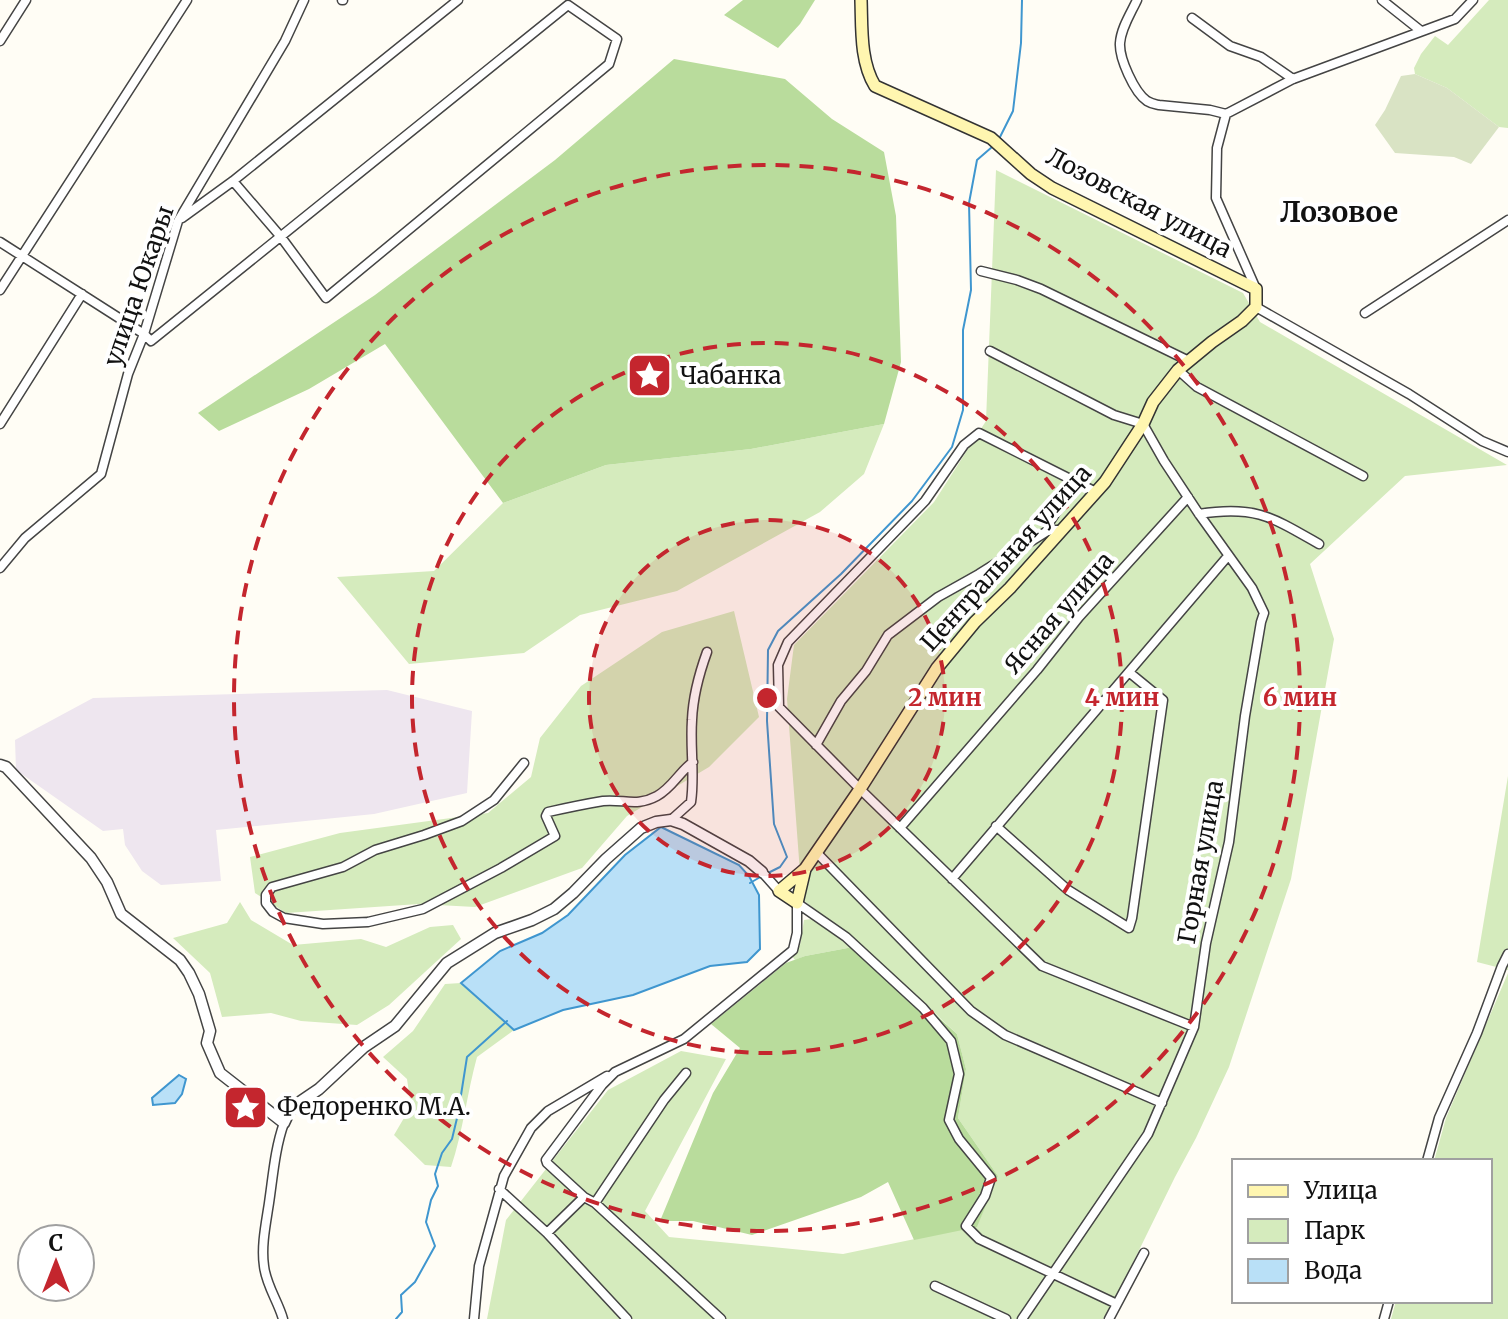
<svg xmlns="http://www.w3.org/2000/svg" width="1508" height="1319" font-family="Merriweather,serif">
	<rect width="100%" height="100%" fill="#fffdf5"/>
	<path fill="#eee6ef" d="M387 690 472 711 467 793 374 814 216 830 221 881 161 885 142 871 125 845 123 829 103 831 16 770 15 740 93 698Z"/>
	<path fill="#d5ebbd" d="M1489 0H1508V128L1499 127 1447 88 1415 74 1414 68 1421 54 1435 36 1448 45Z
		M996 170 1243 293 1260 322 1507 465 1405 476 1310 564 1334 639 1291 879 1229 1067 1196 1138 1175 1177 1117 1295 1103 1319H487L506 1220 608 1090 681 1051 726 1059 645 1211 669 1237 843 1254 977 1226 998 1176 958 1118 966 1069 957 1034 906 986 802 899 787 699 794 645 934 502 986 421Z
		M884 424 864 474 820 512 677 591 580 615 524 653 409 664 337 577 434 571 503 503 606 465 751 449Z
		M734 611 759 717 709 767 627 816 582 868 475 907 419 904 286 913 255 893 250 857 340 833 488 813 531 777 540 738 581 686 662 632Z
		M1508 776V970L1477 962Z
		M240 902 251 920 293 945 361 939 386 947 430 927 453 925 461 939 389 1005 357 1025 301 1021 271 1013 222 1017 210 973 173 938 227 923Z
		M811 919 853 947 805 956 795 960 792 956 800 945 804 920Z
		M1508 973V1319H1391L1396 1301H1490V1161H1434L1446 1118Z
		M461 983 514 1030 477 1057C467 1093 463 1132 451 1167L425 1165 394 1135 411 1106 407 1079 383 1057 413 1031 445 984Z"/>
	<path fill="#b9dc9c" d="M743 0H815L800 24 778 48 724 15Z
		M674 59 785 79 832 119 884 152 896 216 901 362 884 424 751 449 606 465 503 503 385 344 309 389 219 431 198 413 375 295 555 160Z
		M853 947 884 968 957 1034 966 1069 958 1118 998 1176 977 1227 914 1240 888 1182 861 1197 752 1235 693 1221H660L713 1093 740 1048 711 1024 786 963 805 956Z"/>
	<path fill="#d9e3c4" d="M1415 74 1447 88 1499 127 1471 164 1454 157 1395 153 1375 125 1385 110 1401 76Z"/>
	<path fill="#b9e0f7" stroke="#3f96cf" stroke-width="2" d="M661 827 739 865 749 876 759 895 760 949 747 962 710 966 633 995 563 1010 514 1030 461 983 500 951 542 933 568 915 625 855Z
		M179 1075 186 1079 182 1094 175 1103 153 1105 152 1098Z"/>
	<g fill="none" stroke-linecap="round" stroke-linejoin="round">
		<path stroke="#3f96cf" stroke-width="2" d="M1000 137 1013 111 1021 43 1022 0
			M768 873 780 867 787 857 774 824 767 721 768 650 778 631 841 574 912 501 952 447 963 410V330L971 290 969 203 977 160 992 147
			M750 883 762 876
			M396 1319 402 1312 401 1295 415 1282 435 1246 426 1222 431 1200 438 1186 435 1174 442 1153 452 1139 458 1114 467 1057 507 1021"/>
		<defs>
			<path id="minor" d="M342 0H343
				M1137 0C1131 13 1121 28 1120 43 1119 58 1134 92 1147 101 1152 104 1154 104 1159 105L1210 110 1226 114
				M1382 0 1421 31
				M1192 18 1230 46 1261 57 1293 79
				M0 41 26 0
				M182 218 233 181 458 0
				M0 242 144 334 151 341 568 5 617 39 609 64 326 298 281 237 233 181
				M981 271 1017 280 1041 289 1189 361
				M1256 289 1216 198 1217 148 1226 114 1293 79 1455 19 1473 0
				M0 290 187 0
				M1256 307 1409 394 1482 441 1508 452
				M1365 313 1508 220
				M990 351 1114 415 1143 424 1164 461 1199 514 1252 588 1264 613 1261 622 1245 716 1229 842 1206 943 1194 1027 1148 1134 1022 1319
				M1178 370 1197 387 1363 476
				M0 424 82 294
				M1096 492 979 433 964 445 925 501 788 642 778 665 779 707 860 789 1042 966 1194 1027
				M1199 514C1255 505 1272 517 1319 544
				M1049 530V523L1062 503
				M0 568 25 538 101 474 128 374 144 334 178 221 285 41 304 0
				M816 745 841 701 866 671 888 635 938 597 979 574 1049 530H1062
				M524 763 494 800 462 821 424 835 375 850 343 867 272 887 266 895V903L273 912 284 918 323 924 368 922 423 909 501 868 555 836 546 816 548 812C566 808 585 804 603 801 624 799 637 807 657 796 673 787 679 772 693 762
				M671 820 691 802C695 774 690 748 692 720 693 696 699 674 707 652
				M996 826 1068 890 1129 928 1132 918 1163 700 1130 673
				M900 828 1037 670 1079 617 1188 497
				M817 853 971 1011 1005 1035 1162 1103
				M762 872 779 891
				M952 879 1228 556
				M797 903 846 937 923 1008 951 1041 959 1074 949 1120 959 1139 991 1178 985 1196 966 1226 979 1239 1117 1304
				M1427 1161 1439 1118 1477 1033 1502 966 1508 954
				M499 1189 547 1233
				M584 1197 595 1203 721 1319
				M595 1203 664 1100 686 1073
				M935 1286 1006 1319
				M283 1319C278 1301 266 1285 264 1266 261 1246 266 1223 269 1203 273 1176 275 1148 284 1123
				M474 1319 479 1266 504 1176 531 1128 548 1111 607 1076
				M627 1319 547 1233 584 1197 547 1163 546 1160 602 1085 615 1072 684 1039 793 950 797 933V903
				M1109 1319 1144 1253
				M1384 1319 1389 1301"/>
			<path id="tertiary" d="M0 765 6 767 91 858 107 882 121 914 180 960 189 973 199 994 210 1031 207 1043 220 1073 284 1123 291 1108 319 1089 364 1047 395 1026 447 963 495 933 532 920 554 909 573 893 606 859 641 828 656 822 671 820 683 824 749 861 762 872"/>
			<path id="secondary" d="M805 869 779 891 797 903 805 869 860 789 937 668 975 622 1010 588 1105 482 1143 424 1153 402 1178 370 1212 342 1242 321 1256 307V289L1052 188 1031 174 991 138 875 86C860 61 862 29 861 0"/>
		</defs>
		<use href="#minor" stroke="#444" stroke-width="11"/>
		<use href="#tertiary" stroke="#444" stroke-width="13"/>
		<use href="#secondary" stroke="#333" stroke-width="14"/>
		<use href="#minor" stroke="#fff" stroke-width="8"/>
		<use href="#tertiary" stroke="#fff" stroke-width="10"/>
		<use href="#secondary" stroke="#fff6b0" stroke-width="11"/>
	</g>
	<circle cx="767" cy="698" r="178" fill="#c4262e" fill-opacity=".12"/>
	<g fill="none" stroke="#c4262e" stroke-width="4" stroke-dasharray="14 10">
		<circle cx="767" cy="698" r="178"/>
		<circle cx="767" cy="698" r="355"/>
		<circle cx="767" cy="698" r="533"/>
	</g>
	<defs>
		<symbol id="sight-square" viewBox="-11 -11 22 22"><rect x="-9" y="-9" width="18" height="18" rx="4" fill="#c4262e" stroke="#fff"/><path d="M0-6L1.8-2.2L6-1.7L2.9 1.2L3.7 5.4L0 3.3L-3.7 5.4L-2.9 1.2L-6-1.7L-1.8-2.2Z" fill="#fff"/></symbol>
	</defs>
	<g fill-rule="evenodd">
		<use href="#sight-square" x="624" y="350" width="51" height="51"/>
		<use href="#sight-square" x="220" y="1082" width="51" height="51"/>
	</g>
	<g text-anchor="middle" stroke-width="8" stroke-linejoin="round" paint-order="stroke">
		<g font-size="24" fill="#111" stroke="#fff">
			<text transform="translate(1139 203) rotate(28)" y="8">Лозовская улица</text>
			<text transform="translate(139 286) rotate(-71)" y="8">улица Юкары</text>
			<text transform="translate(1006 558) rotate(-48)" y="8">Центральная улица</text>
			<text transform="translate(1059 613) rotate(-49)" y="8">Ясная улица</text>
			<text transform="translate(1201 862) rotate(-80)" y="8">Горная улица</text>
		</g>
		<g font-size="24" fill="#111" stroke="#fff" text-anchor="start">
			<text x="680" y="384">Чабанка</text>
			<text x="277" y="1115">Федоренко М.А.</text>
		</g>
		<g font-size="28" font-weight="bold" fill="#111" stroke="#fff">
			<text x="1339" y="222">Лозовое</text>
		</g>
	</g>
	<circle cx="767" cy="698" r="12" fill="#c4262e" stroke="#fff" stroke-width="4"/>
	<g font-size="24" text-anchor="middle" font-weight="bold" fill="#c4262e" stroke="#fff" stroke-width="8" stroke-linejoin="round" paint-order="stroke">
		<text x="945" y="706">2 мин</text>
		<text x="1122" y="706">4 мин</text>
		<text x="1300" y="706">6 мин</text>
	</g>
	<rect x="1232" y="1159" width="260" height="144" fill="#ffffff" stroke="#a0a0a0" stroke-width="2"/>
	<rect x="1248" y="1185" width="40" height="12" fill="#fff6b0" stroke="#a0a0a0" stroke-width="2"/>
	<text x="1304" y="1199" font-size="24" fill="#111111">Улица</text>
	<rect x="1248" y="1219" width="40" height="24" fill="#d5ebbd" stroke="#a0a0a0" stroke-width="2"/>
	<text x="1304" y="1239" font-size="24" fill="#111111">Парк</text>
	<rect x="1248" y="1259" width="40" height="24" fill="#b9e0f7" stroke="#a0a0a0" stroke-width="2"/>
	<text x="1304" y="1279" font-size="24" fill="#111111">Вода</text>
	<g transform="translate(56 1263)"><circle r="38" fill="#ffffff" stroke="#a0a0a0" stroke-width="2"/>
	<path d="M0-6L14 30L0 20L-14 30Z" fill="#c4262e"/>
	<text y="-12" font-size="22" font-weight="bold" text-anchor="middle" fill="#111111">С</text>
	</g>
</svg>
